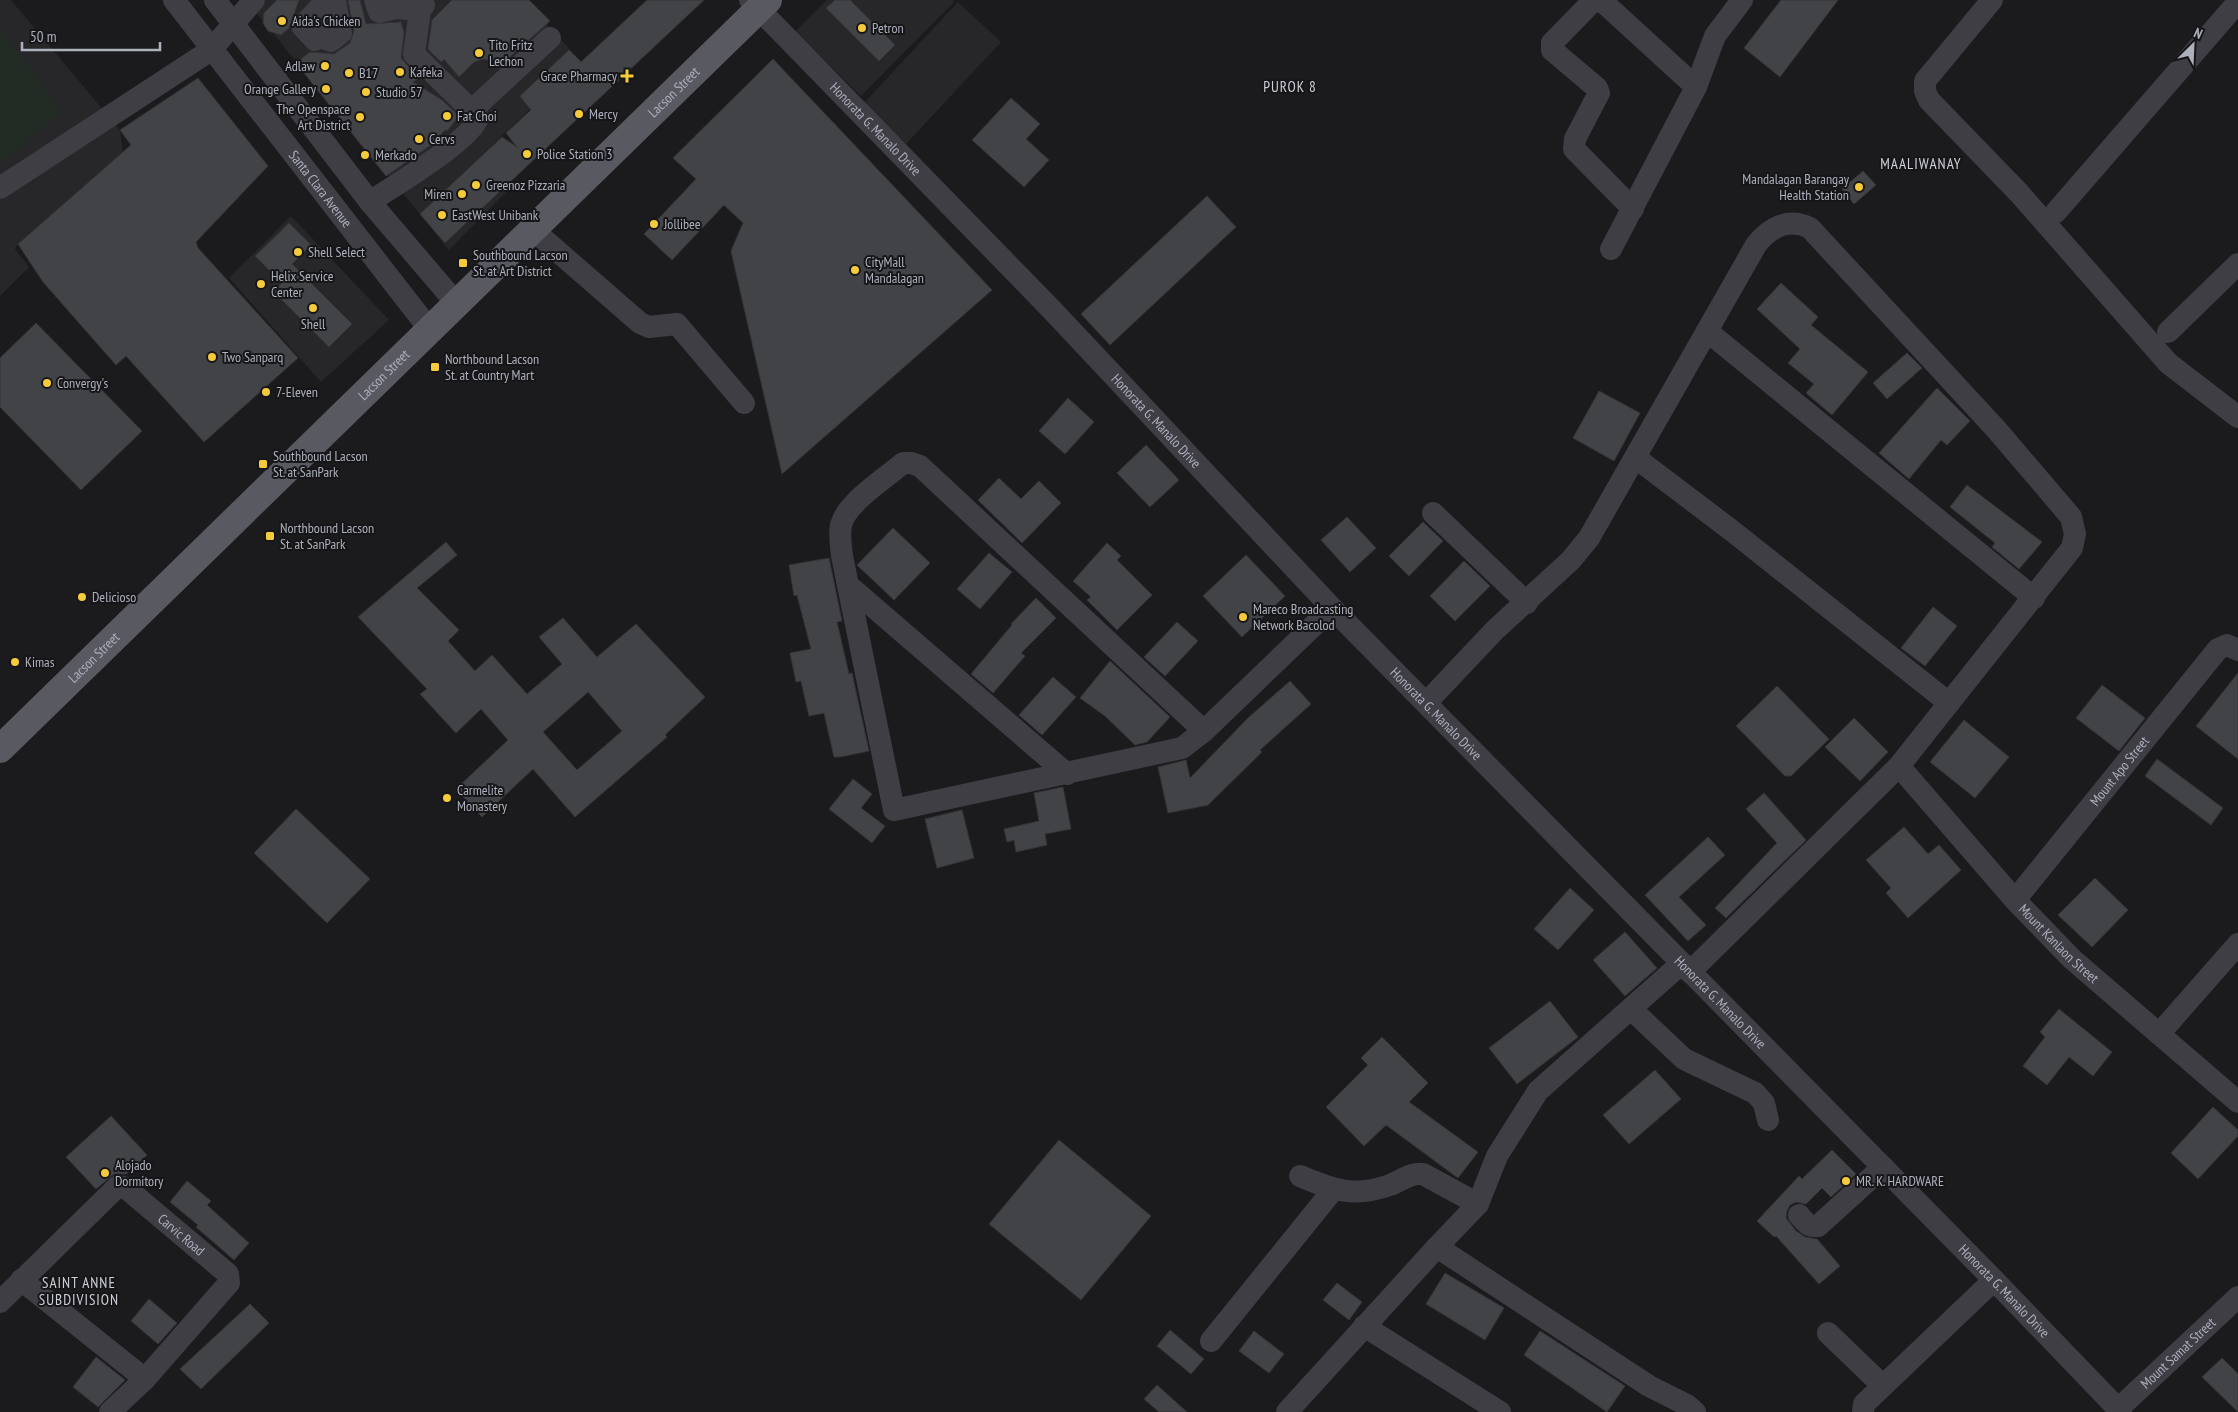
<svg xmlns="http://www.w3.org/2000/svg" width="2238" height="1412" font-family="'PT Sans Narrow',sans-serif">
	<rect width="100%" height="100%" fill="#1b1b1d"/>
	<path fill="#27272a" d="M0 0H11L120 130 123 152 18 244 15 249 29 267 0 296Z
		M246 0H523L581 61 484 153 514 184 449 250Z
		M827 0H953L954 2 861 96 795 32Z
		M958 2 1001 42 906 144 863 104Z
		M291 216 389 320 321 382 229 278Z"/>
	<path fill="#222c24" d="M0 27 62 112 0 164Z"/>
	<path fill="#424347" stroke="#353539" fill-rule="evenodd" d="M277 0H299L289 28 281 35 268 31 263 23 264 13Z
		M348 0H360L366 24 401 22 404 33 401 58 419 78 413 82 442 100 459 116 447 131 445 130 431 145 386 176 296 63 310 52 334 54 350 43 354 31Z
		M452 0H529L550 21 502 64 483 59 474 62 459 77 444 59 441 62 428 49 432 20Z
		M647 0H704L445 243 420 214 502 137 517 147 506 133 531 110 520 96 569 50 581 62Z
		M835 0H850L895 45 879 61 826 8Z
		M1781 0H1838L1780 77 1744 48Z
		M773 59 992 290 782 474 731 251 743 223 724 205 672 260 644 234 696 179 673 158Z
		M198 78 268 166 196 242 198 248 298 358 204 442 126 356 116 365 43 282 18 244 131 145 120 130Z
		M1011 98 1040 124 1026 139 1049 160 1024 187 972 140Z
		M1863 171 1876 185 1854 204 1842 189Z
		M1207 196 1236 227 1110 345 1081 314Z
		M289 223 311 245 292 264 352 324 329 347 273 291 282 283 255 256Z
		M1781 283 1818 317 1811 325 1868 372 1832 415 1806 393 1814 384 1788 363 1800 349 1757 309Z
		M36 323 142 431 81 490 0 407V358Z
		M1907 353 1922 368 1887 399 1873 383Z
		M1937 388 1970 421 1947 445 1941 440 1909 479 1879 453Z
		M1599 391 1640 413 1614 461 1573 438Z
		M1068 398 1094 422 1065 454 1039 431Z
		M1146 445 1179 480 1150 507 1117 473Z
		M999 478 1021 499 1039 481 1061 503 1022 543 978 500Z
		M1967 485 2042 542 2019 569 1992 547 1995 543 1950 507Z
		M1347 517 1376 548 1350 572 1321 540Z
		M1423 522 1443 541 1409 576 1389 556Z
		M893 528 930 563 894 600 857 565Z
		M446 542 457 555 417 588 459 630 448 641 475 671 492 655 527 694 562 664 539 637 563 618 597 657 636 624 705 697 665 735 667 737 575 817 533 769 482 817 456 789 508 740 481 709 456 733 420 694 427 689 358 617ZM588 692 622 731 577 770 543 732Z
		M1107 543 1121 556 1117 560 1152 595 1117 630 1087 600 1091 597 1073 581Z
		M989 553 1012 572 980 609 957 589Z
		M1246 555 1285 596 1242 637 1203 596Z
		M829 558 842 621 837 622 849 674 852 673 869 751 840 757H834L824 713 809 716 801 681 796 682 790 653 811 649 797 595 794 596 789 565Z
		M1464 561 1490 586 1455 621 1430 596Z
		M1036 598 1056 618 1021 653 1025 656 993 693 971 674 1012 625 1011 624Z
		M1933 607 1957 626 1925 666 1901 648Z
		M1177 622 1198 641 1165 676 1144 657Z
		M1110 661 1170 717 1147 742 1135 745 1105 716 1080 698Z
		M2238 673V759L2196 726Z
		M1053 677 1076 697 1042 735 1019 715Z
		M1290 681 1311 704 1260 750 1262 752 1208 805 1168 813 1158 767 1186 760 1190 778 1248 718Z
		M2102 685 2145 718 2119 751 2076 718Z
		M1777 686 1829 739 1791 776H1785L1736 726Z
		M1854 718 1888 752 1860 781 1825 747Z
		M1964 720 2009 757 1975 798 1930 762Z
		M2157 759 2223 808 2211 825 2145 776Z
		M853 779 872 794 861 808 885 826 872 843 829 809Z
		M1063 787 1071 829 1045 834 1047 845 1016 852 1014 840 1007 842 1004 829 1039 821 1034 793Z
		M1764 793 1806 840 1726 918 1715 908 1777 843 1746 809Z
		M296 809 370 879 327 923 254 853Z
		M962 810 974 858 937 868 925 819Z
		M1904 827 1928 854 1939 845 1961 870 1908 918 1886 893 1891 888 1866 860Z
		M1708 837 1725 855 1679 897 1706 925 1688 941 1645 895Z
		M2095 878 2128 910 2092 947 2058 915Z
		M1570 888 1594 910 1558 950 1534 929Z
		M1625 932 1657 968 1625 996 1593 960Z
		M1550 1001 1578 1037 1517 1084 1489 1048Z
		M2059 1009 2112 1052 2093 1076 2069 1057 2047 1085 2023 1066 2045 1037 2040 1032Z
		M1382 1037 1428 1083 1409 1102 1478 1152 1458 1178 1386 1125 1364 1146 1326 1107 1368 1065 1361 1058Z
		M1655 1070 1681 1099 1629 1144 1603 1115Z
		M2213 1107 2238 1130V1136L2198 1179 2171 1153Z
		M111 1116 147 1155 126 1174H114L96 1189 66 1157Z
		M1059 1140 1151 1216 1081 1300 989 1224Z
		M1832 1150 1856 1174 1831 1197 1822 1188 1806 1204 1796 1202 1790 1205 1787 1211 1786 1218 1796 1231 1805 1237 1817 1239 1840 1266 1819 1284 1776 1236 1774 1237 1757 1221 1799 1176 1802 1179Z
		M187 1181 211 1201 207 1205 249 1243 234 1260 196 1227 198 1225 170 1202Z
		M1445 1273 1504 1308 1485 1340 1426 1304Z
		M1337 1283 1362 1302 1349 1320 1323 1300Z
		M149 1299 177 1323 158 1344 131 1321Z
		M250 1304 269 1323 201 1389 180 1369Z
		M1170 1330 1204 1359 1191 1374 1157 1346Z
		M1254 1331 1284 1354 1269 1373 1239 1351Z
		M1540 1331 1625 1386 1607 1412 1524 1355Z
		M96 1357 125 1380 98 1407 73 1387Z
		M2222 1358 2238 1374V1412L2202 1377Z
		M1157 1385 1187 1412H1159L1144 1399Z"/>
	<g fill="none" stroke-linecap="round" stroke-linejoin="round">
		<g stroke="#3e3e44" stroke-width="22">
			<path id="s1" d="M174 0 430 330"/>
			<path d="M215 0 370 202 457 304"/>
			<path d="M375 0 379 12 396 8 420 10"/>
			<path id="s2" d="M750 0 1052 310 1332 608 1994 1280 2121 1412"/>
			<path d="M1992 0 1925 81V91L1929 100 2019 193 2168 363 2238 417"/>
			<path d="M309 33 331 41 341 33 335 0"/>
			<path d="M315 40 302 26 327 0"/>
			<path d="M471 111 550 38"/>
			<path d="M0 188 211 50 254 0"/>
			<path d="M370 202C390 188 475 138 478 117L414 54 420 10 424 5"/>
			<path d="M1633 209 1574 149 1575 139 1599 93 1597 88 1552 50V43L1592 2 1595 0 1604 3 1696 87"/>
			<path d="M2056 212 2238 2"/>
			<path d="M532 229 640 323 649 327 677 324 744 403"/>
			<path d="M1611 249 1696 87 1715 36 1742 0"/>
			<path d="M1707 331 2034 598"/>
			<path d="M2168 332 2238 264"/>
			<path d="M1636 458 1731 530 1949 703"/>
			<path d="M1433 513 1527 603"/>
			<path d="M848 585 1067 774"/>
			<path d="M1426 703 1495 630 1571 560 1589 538 1756 245C1769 228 1788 217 1810 228L1996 429 2071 517 2075 534 2072 548 1899 766 1690 972"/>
			<path d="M1204 731 920 466 911 463H903C886 478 846 503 841 525 839 535 841 546 842 556L894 810 1182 748 1204 731 1332 608"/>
			<path id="s3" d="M1899 766 2015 900 2072 959 2238 1102"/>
			<path id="s4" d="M2015 900 2218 649 2227 645 2238 650"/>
			<path d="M1631 1009 1684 1059 1755 1093 1764 1103 1768 1120"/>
			<path d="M2159 1034 2238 944"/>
			<path d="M1300 1176C1333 1190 1354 1198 1390 1185 1401 1181 1411 1172 1423 1174L1478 1204"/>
			<path d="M1799 1215C1805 1222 1808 1227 1818 1226L1883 1167"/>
			<path d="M1437 1247 1478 1204 1497 1156 1538 1091 1682 963"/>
			<path d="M21 1280 145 1379"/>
			<path id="s5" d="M0 1302 118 1186 126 1188 228 1274 229 1283 145 1379 110 1412"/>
			<path d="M1364 1326 1500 1412"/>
			<path d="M1828 1333 1883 1386"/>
			<path d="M1211 1341 1333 1190"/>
			<path id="s6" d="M2118 1409 2238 1297"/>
			<path d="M1287 1412 1437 1247 1649 1386 1687 1405 1695 1412"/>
			<path d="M1863 1412 1864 1404 1994 1280"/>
		</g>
		<path stroke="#585961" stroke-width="28" id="s7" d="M0 749 768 0"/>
	</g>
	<g fill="#f5cb3b" stroke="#161618" stroke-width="2">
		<circle cx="282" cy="21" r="5"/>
		<circle cx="862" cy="28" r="5"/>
		<circle cx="479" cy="53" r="5"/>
		<circle cx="325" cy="66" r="5"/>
		<circle cx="400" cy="72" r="5"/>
		<circle cx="349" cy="73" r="5"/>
		<path d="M624.5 68.5h5v5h5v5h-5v5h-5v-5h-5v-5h5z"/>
		<circle cx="326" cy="89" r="5"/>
		<circle cx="366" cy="92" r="5"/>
		<circle cx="579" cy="114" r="5"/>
		<circle cx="447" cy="116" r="5"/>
		<circle cx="360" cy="117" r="5"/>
		<circle cx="419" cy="139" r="5"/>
		<circle cx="527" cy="154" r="5"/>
		<circle cx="365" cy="155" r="5"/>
		<circle cx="476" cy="185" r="5"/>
		<circle cx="1859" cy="187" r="5"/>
		<circle cx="462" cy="194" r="5"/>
		<circle cx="442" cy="215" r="5"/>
		<circle cx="654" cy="224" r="5"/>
		<circle cx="298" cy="252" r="5"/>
		<rect x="458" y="258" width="10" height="10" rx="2.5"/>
		<circle cx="855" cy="270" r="5"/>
		<circle cx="261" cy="284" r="5"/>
		<circle cx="313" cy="308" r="5"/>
		<circle cx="212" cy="357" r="5"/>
		<rect x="430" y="362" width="10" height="10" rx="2.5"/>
		<circle cx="47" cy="383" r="5"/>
		<circle cx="266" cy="392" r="5"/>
		<rect x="258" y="459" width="10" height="10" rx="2.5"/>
		<rect x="265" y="531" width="10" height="10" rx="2.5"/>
		<circle cx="82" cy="597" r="5"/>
		<circle cx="1243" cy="617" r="5"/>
		<circle cx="15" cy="662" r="5"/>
		<circle cx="447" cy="798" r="5"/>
		<circle cx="105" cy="1173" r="5"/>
		<circle cx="1846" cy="1181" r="5"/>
	</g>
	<g text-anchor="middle" stroke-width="4" stroke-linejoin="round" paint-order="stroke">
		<g font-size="14" fill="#adb0bd" stroke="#161618" text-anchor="start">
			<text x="292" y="26">Aida's Chicken</text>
			<text x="872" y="33">Petron</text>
			<text x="489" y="50">Tito Fritz<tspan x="489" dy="16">Lechon</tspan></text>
			<text x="315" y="71" text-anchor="end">Adlaw</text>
			<text x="410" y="77">Kafeka</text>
			<text x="359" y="78">B17</text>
			<text x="617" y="81" text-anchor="end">Grace Pharmacy</text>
			<text x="316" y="94" text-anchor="end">Orange Gallery</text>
			<text x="376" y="97">Studio 57</text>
			<text x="350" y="114" text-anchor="end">The Openspace<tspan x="350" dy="16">Art District</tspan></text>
			<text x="589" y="119">Mercy</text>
			<text x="457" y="121">Fat Choi</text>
			<text x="429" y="144">Cervs</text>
			<text x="537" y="159">Police Station 3</text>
			<text x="375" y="160">Merkado</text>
			<text x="1849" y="184" text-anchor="end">Mandalagan Barangay<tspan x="1849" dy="16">Health Station</tspan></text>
			<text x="486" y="190">Greenoz Pizzaria</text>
			<text x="452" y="199" text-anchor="end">Miren</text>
			<text x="452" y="220">EastWest Unibank</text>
			<text x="664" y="229">Jollibee</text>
			<text x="308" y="257">Shell Select</text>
			<text x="473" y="260">Southbound Lacson<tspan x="473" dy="16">St. at Art District</tspan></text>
			<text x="865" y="267">CityMall<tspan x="865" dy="16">Mandalagan</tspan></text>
			<text x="271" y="281">Helix Service<tspan x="271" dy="16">Center</tspan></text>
			<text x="313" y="329" text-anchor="middle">Shell</text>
			<text x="222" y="362">Two Sanparq</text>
			<text x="445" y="364">Northbound Lacson<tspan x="445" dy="16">St. at Country Mart</tspan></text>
			<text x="57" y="388">Convergy's</text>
			<text x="276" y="397">7-Eleven</text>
			<text x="273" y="461">Southbound Lacson<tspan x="273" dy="16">St. at SanPark</tspan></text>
			<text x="280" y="533">Northbound Lacson<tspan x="280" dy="16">St. at SanPark</tspan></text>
			<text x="92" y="602">Delicioso</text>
			<text x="1253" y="614">Mareco Broadcasting<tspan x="1253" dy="16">Network Bacolod</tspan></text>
			<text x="25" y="667">Kimas</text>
			<text x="457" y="795">Carmelite<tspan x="457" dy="16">Monastery</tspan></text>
			<text x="115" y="1170">Alojado<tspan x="115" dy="16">Dormitory</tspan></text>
			<text x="1856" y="1186">MR. K. HARDWARE</text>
		</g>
		<g font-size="14" fill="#adb0bd" stroke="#161618">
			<text dy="5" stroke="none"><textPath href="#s7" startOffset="941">Lacson Street</textPath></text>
			<text dy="5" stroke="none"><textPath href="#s2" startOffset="180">Honorata G. Manalo Drive</textPath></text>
			<text dy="5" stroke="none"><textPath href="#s1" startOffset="239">Santa Clara Avenue</textPath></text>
			<text dy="5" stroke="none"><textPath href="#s7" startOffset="536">Lacson Street</textPath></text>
			<text dy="5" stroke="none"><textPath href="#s2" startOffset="585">Honorata G. Manalo Drive</textPath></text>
			<text dy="5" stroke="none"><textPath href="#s7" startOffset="131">Lacson Street</textPath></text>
			<text dy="5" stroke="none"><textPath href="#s2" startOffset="990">Honorata G. Manalo Drive</textPath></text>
			<text dy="5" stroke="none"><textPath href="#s4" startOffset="166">Mount Apo Street</textPath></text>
			<text dy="5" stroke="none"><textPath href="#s3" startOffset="239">Mount Kanlaon Street</textPath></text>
			<text dy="5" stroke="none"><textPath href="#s2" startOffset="1395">Honorata G. Manalo Drive</textPath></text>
			<text dy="5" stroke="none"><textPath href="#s5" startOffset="246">Carvic Road</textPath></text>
			<text dy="5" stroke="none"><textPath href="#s2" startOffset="1800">Honorata G. Manalo Drive</textPath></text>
			<text dy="5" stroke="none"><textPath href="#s6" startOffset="82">Mount Samat Street</textPath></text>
		</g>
		<g font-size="15" letter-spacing="1" fill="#ced0d9" stroke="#161618">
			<text x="1290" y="92">PUROK 8</text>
			<text x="1921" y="169">MAALIWANAY</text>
			<text x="79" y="1288">SAINT ANNE<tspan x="79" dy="17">SUBDIVISION</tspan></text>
		</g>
	</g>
	<g transform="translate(2193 45) rotate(24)" stroke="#161618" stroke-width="4" paint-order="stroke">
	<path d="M0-4L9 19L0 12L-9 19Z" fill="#adb0bd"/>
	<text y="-8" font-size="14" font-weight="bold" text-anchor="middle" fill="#adb0bd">N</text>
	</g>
	<path d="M22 42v8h138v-8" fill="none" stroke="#adb0bd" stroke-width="2.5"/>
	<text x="30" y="42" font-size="15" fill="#adb0bd" stroke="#161618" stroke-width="4" paint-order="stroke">50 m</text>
</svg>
